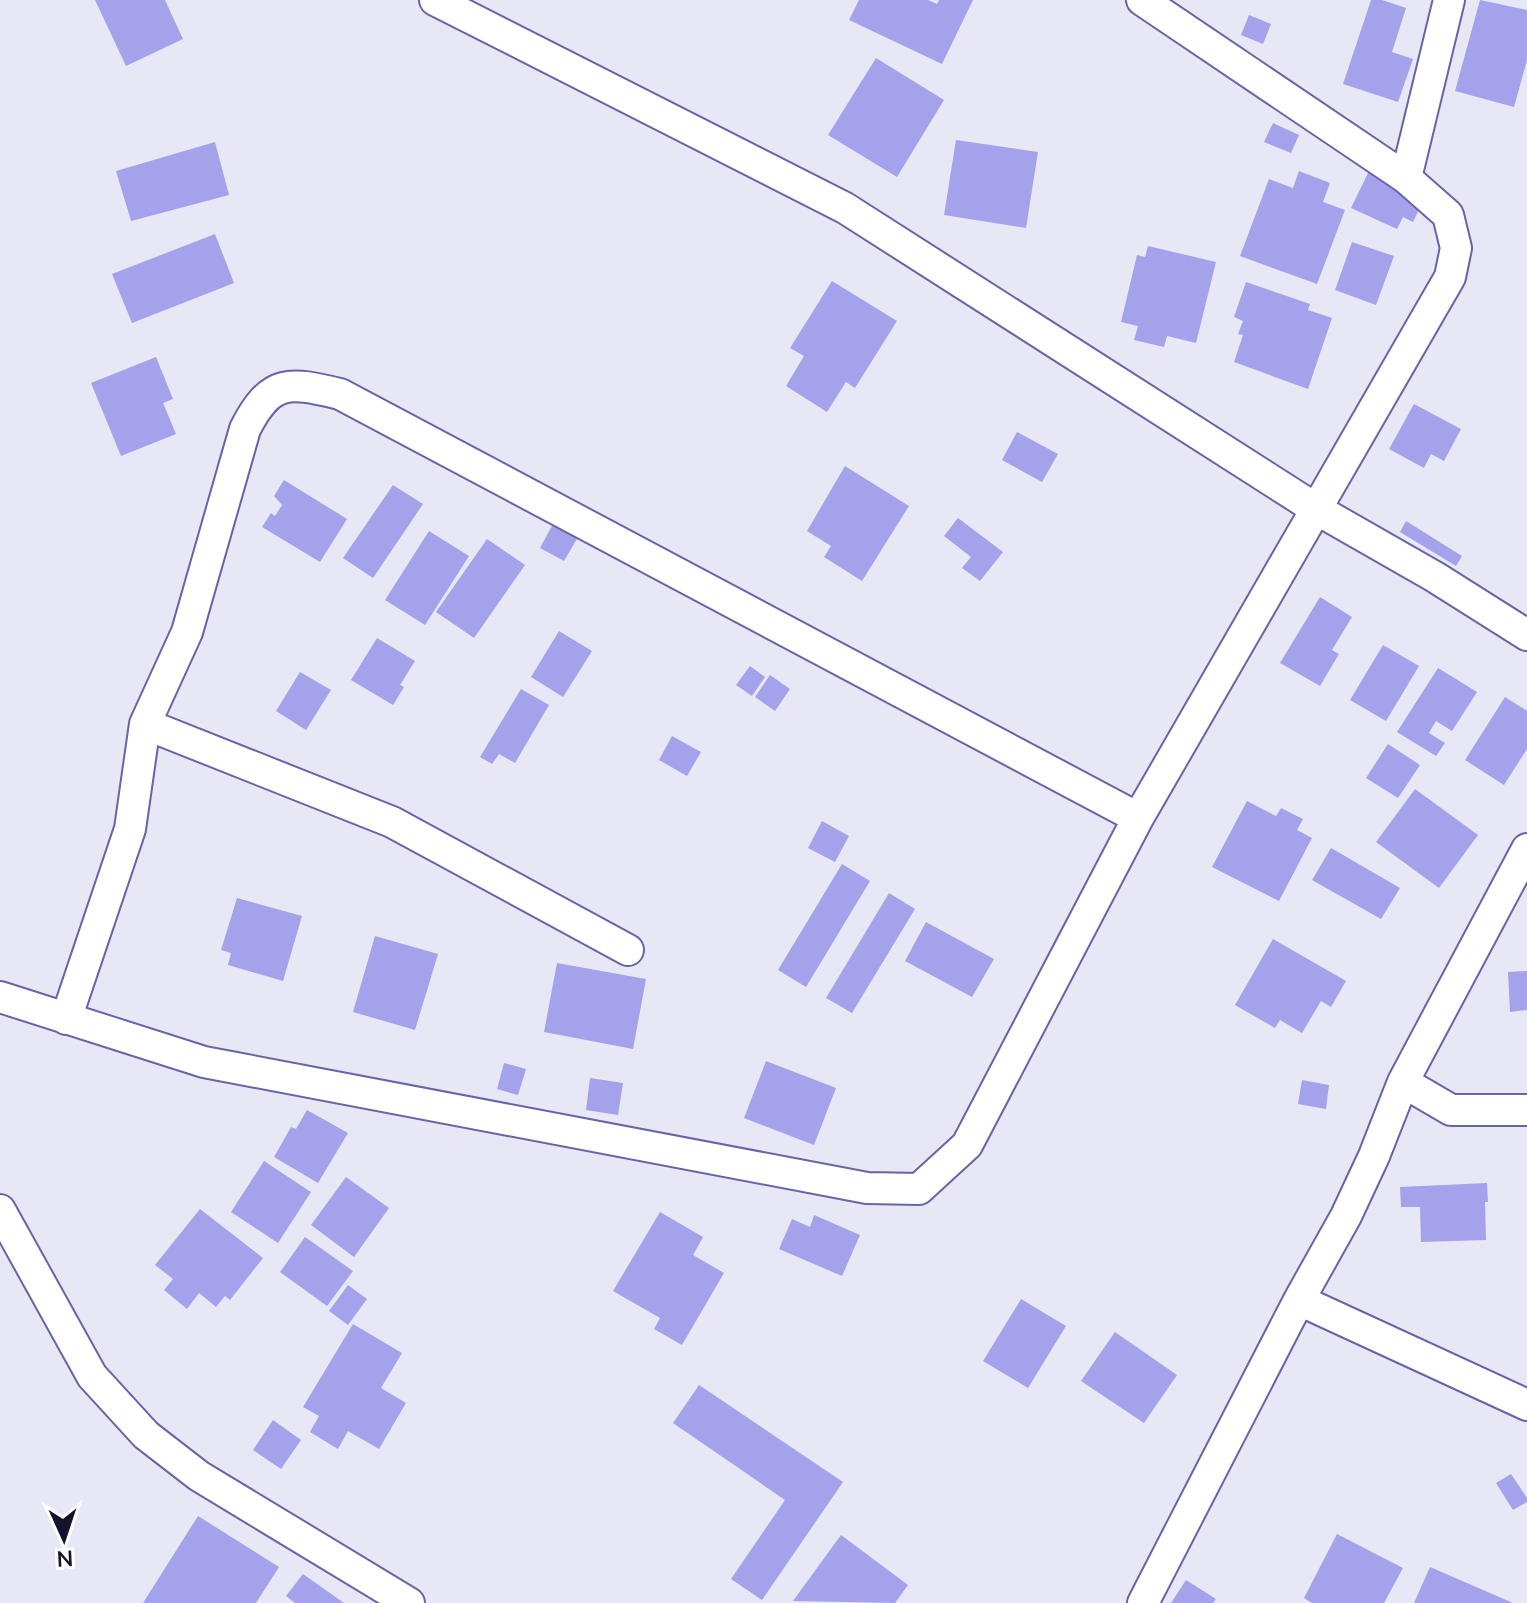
<svg xmlns="http://www.w3.org/2000/svg" width="1527" height="1603" font-family="'Nunito Sans',sans-serif">
	<rect width="100%" height="100%" fill="#e7e7f6"/>
	<path fill="#a4a2ea" d="M95 0H165L183 39 126 66Z
		M859 0H928L937 4 939 0H973L942 64 849 20Z
		M1371 0H1382L1406 8 1392 52 1413 59 1398 102 1343 84Z
		M1480 0 1527 10V60L1514 107 1455 91Z
		M1249 15 1271 24 1263 44 1241 35Z
		M876 58 944 100 897 177 828 135Z
		M1273 123 1299 135 1291 153 1264 142Z
		M956 140 1038 152 1026 228 944 215Z
		M215 142 229 195 131 221 116 171Z
		M1299 171 1330 183 1323 202 1345 210 1317 284 1240 256 1269 179 1293 188Z
		M1369 171 1425 197 1413 222 1403 217 1397 229 1351 208Z
		M215 234 234 283 132 323 112 274Z
		M1352 242 1394 256 1376 305 1335 290Z
		M1148 246 1216 262 1196 343 1167 336 1164 347 1134 340 1138 326 1121 322 1137 255 1145 257Z
		M832 281 897 321 855 388 846 382 827 412 786 386 804 356 790 348Z
		M1246 282 1310 304 1308 310 1332 318 1308 389 1234 362 1243 335 1238 334 1243 321 1234 317Z
		M156 357 173 399 163 403 176 434 121 456 91 383Z
		M1414 404 1461 429 1444 461 1431 454 1424 468 1389 449Z
		M1017 432 1058 454 1042 482 1002 460Z
		M845 466 909 506 862 581 824 557 831 546 807 531Z
		M284 480 347 519 320 562 262 527 271 513 275 516 282 505 274 496Z
		M393 485 423 504 373 578 343 558Z
		M958 518 1003 552 980 581 962 568 971 557 944 536Z
		M1406 521 1462 556 1456 566 1400 532Z
		M553 524 578 537 564 561 540 548Z
		M429 531 469 556 425 625 385 600Z
		M487 539 525 565 474 638 436 612Z
		M1320 597 1352 617 1332 650 1339 654 1320 686 1280 663Z
		M559 631 592 651 563 697 531 677Z
		M377 638 415 661 400 685 404 687 393 705 351 680Z
		M1383 645 1419 666 1386 721 1350 700Z
		M750 666 765 677 752 696 736 685Z
		M1438 668 1477 692 1452 731 1436 721 1429 733 1445 743 1436 756 1397 732Z
		M300 672 331 690 306 730 276 711Z
		M770 675 790 689 775 711 755 697Z
		M521 689 549 705 515 763 499 754 492 764 480 757Z
		M1505 697 1527 711V749L1504 785 1465 760Z
		M672 736 701 752 687 776 659 760Z
		M1388 744 1420 765 1398 798 1366 778Z
		M1415 789 1478 835 1439 888 1376 842Z
		M1247 801 1276 816 1281 808 1303 819 1297 830 1312 838 1279 901 1212 867Z
		M822 821 849 836 835 862 808 848Z
		M1331 848 1400 888 1381 919 1312 880Z
		M842 864 870 881 806 987 778 970Z
		M889 893 915 909 852 1013 826 998Z
		M237 898 302 916 283 981 228 965 231 953 221 950Z
		M926 922 994 959 972 997 905 961Z
		M375 936 438 954 415 1030 353 1012Z
		M1273 939 1346 981 1331 1007 1321 1001 1302 1033 1280 1020 1275 1028 1235 1005Z
		M557 963 646 979 633 1049 544 1032Z
		M1527 971V1010L1510 1012 1508 972Z
		M766 1061 836 1088 814 1145 744 1118Z
		M504 1063 526 1069 518 1095 497 1089Z
		M590 1078 623 1083 618 1115 586 1110Z
		M1302 1080 1329 1085 1326 1109 1298 1104Z
		M307 1110 348 1133 318 1183 274 1157 291 1127 296 1129Z
		M264 1161 311 1192 278 1243 231 1212Z
		M346 1177 389 1208 354 1257 311 1225Z
		M1487 1183 1488 1202H1485L1486 1240 1421 1242 1420 1207H1401L1400 1187Z
		M200 1209 263 1258 230 1300 225 1296 216 1307 199 1293 187 1309 164 1290 173 1279 155 1265Z
		M660 1212 703 1237 693 1255 724 1273 682 1345 654 1329 660 1318 613 1291Z
		M814 1215 860 1235 842 1276 779 1249 792 1219 810 1227Z
		M305 1237 353 1271 327 1306 280 1272Z
		M348 1285 367 1299 348 1325 329 1311Z
		M1021 1299 1066 1326 1028 1388 983 1361Z
		M353 1324 402 1353 381 1388 406 1403 379 1449 348 1431 338 1449 310 1432 319 1416 303 1407Z
		M1115 1332 1177 1375 1144 1423 1081 1381Z
		M699 1385 843 1482 762 1600 731 1579 785 1500 673 1423Z
		M273 1420 301 1440 281 1469 253 1450Z
		M1511 1474 1527 1498V1502L1513 1510 1496 1483Z
		M198 1516 279 1567 256 1603H143Z
		M1337 1534 1403 1568 1384 1603H1312L1304 1598Z
		M841 1535 908 1585 895 1603 793 1601Z
		M1430 1567 1513 1603H1414Z
		M303 1574 344 1603H295L286 1596Z
		M1186 1580 1216 1599 1213 1603H1171Z"/>
	<g fill="none" stroke-linecap="round" stroke-linejoin="round">
		<defs>
			<path id="minor" d="M435 0 845 208 1316 509 1435 577 1527 635
				M1406 178 1449 0
				M145 724 392 822 628 950
				M0 997 204 1062 867 1188 919 1189 967 1145 1138 818 1450 277 1456 248 1448 215 1406 178 1142 0
				M66 1019 130 829 145 724 187 632 245 429C271 378 289 382 340 394L1138 818
				M1403 1082 1451 1110H1527
				M0 1210 92 1376 146 1435 199 1476 409 1603
				M1299 1300 1527 1405
				M1143 1603 1299 1300 1346 1216 1374 1156 1403 1082 1527 849"/>
		</defs>
		<use href="#minor" stroke="#6864a7" stroke-width="34"/>
		<use href="#minor" stroke="#fff" stroke-width="30"/>
	</g>
	<g transform="translate(64 1539) rotate(177)" stroke="#ffffff" stroke-width="6" paint-order="stroke">
	<path d="M0-6L14 30L0 20L-14 30Z" fill="#14122d"/>
	<text y="-12" font-size="22" font-weight="bold" text-anchor="middle" fill="#14122d">N</text>
	</g>
</svg>
